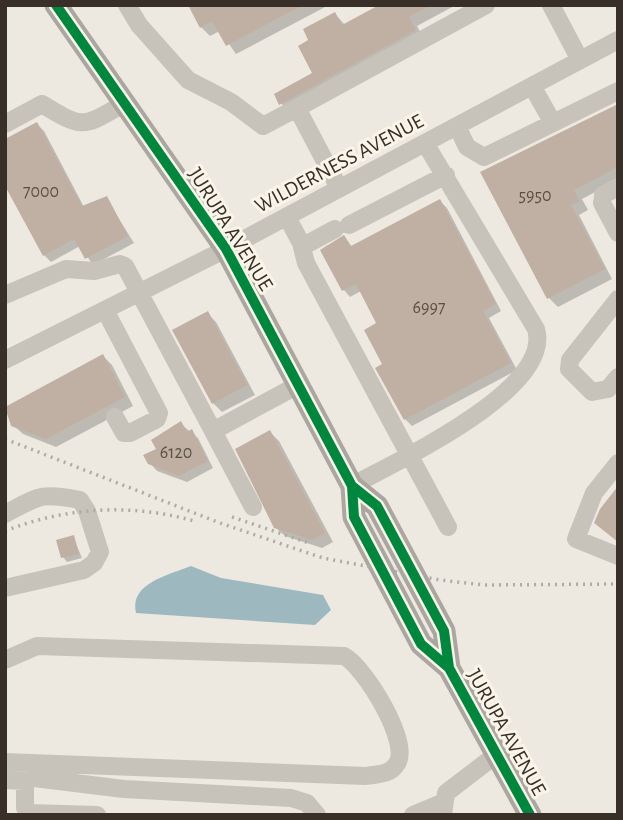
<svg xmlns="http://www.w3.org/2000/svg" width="623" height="820" font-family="'Alegreya Sans',sans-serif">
	<rect width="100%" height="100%" fill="#ede9e1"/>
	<path fill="#9db9bf" d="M191 566 221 578 323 595 331 610 315 625 136 613C129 583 169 575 191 566Z"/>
	<path fill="#0003" d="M190 5H329L236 54 220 31 210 36 201 27Z
		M382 5H456L417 26 424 39 290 113 281 103 315 74 311 41 335 14 345 25Z
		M618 106V180L582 199 588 210 579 215 612 279 558 307 549 298 483 173Z
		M37 124 44 131 84 207 106 198 134 243 93 265 80 246 51 262 44 255Z
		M440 201 447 208 501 311 489 318 517 370 412 426 405 419 384 365 379 324 361 291 350 297 344 290V237L353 248Z
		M207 313 216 322 255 395 222 412 213 403Z
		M103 356 112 365 133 406 56 447 23 434 13 425 5 409Z
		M181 424 198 438 213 468 187 482 157 471 150 463Z
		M270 432 279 441 333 542 322 548 285 536 275 527Z
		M73 537 82 558 67 562 63 557Z"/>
	<path fill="#c0b0a3" d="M188 5H303L226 46 212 21 200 28Z
		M379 5H431L409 17 416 30 279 105 274 94 312 73 298 46 308 40 303 29 335 12 342 25Z
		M618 104V167L574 190 580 201 571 205 605 269 547 299 480 172Z
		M37 122 82 206 107 196 128 236 85 259 74 239 43 256 5 186V139Z
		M440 199 496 304 483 311 511 363 404 420 375 368 382 364 364 330 376 323 356 284 342 291 320 250 344 235 351 246Z
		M208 311 247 385 212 404 172 330Z
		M103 354 125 397 46 439 11 426 5 407Z
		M181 421 187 432 192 429 208 461 179 476 148 464 143 455 156 449 151 440Z
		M270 430 325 533 312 540 274 528 235 449Z
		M618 486V542L594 523 600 509Z
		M74 535 79 554 61 558 56 540Z"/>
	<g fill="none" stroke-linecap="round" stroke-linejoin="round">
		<path stroke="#c7c2ba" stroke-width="18" d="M127 5 139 25 188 80 231 102 263 126 297 108
			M551 5 580 60
			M532 86 553 123
			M5 124 42 104C84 130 83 127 125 103
			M457 126 467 147 484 157 618 91
			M618 187 603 195 602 203 618 233
			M339 188 297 108 486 5
			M287 217 301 243H309L335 229
			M349 225 446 175
			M301 243 306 263 448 527
			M5 295 66 269 94 271 120 264 125 266 213 431 298 385
			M618 299 570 360 569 369 592 392 608 389 618 377
			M105 310 159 413 157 419 130 433H124L115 417
			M5 360 226 249 618 40
			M213 431 253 507
			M618 463 594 493 576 539 618 556
			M352 486C394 462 554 390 536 329L425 143
			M5 514C39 496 41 492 80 500L87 511 100 552 94 563 84 570 5 588
			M5 660 37 646 344 656C364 666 413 745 396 765 389 775 377 774 366 776L5 762
			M5 780 25 781
			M97 815 29 813 25 808V780L34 778 124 789 291 798 307 803 317 815
			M413 815 444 802
			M443 815 446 793 497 754"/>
		<path stroke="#aba69f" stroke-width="23" d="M56 5 226 249 352 486 377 506 444 631 449 668 530 815
			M352 486 354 517 421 644 449 668"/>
		<path stroke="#aeaaa5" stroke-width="3.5" stroke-dasharray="2 5" stroke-linecap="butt" d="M5 439 220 523 323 558 440 580 484 585 618 584
			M232 517 309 543
			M5 531C66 507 131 503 194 521"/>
		<defs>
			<path id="cycleway" d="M56 5 226 249 352 486 377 506 444 631 449 668 530 815
				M352 486 354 517 421 644 449 668"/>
		</defs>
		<use href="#cycleway" stroke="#faf5e9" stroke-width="15"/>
		<use href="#cycleway" stroke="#00873e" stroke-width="10"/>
	</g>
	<g text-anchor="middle" stroke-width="6" stroke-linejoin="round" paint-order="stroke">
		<g font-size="18" fill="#594f47">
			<text x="41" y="197">7000</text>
			<text x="535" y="201">5950</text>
			<text x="429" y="313">6997</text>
			<text x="176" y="458">6120</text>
		</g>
		<g font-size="21" fill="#372f28" stroke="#faf5e9">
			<text transform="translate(339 163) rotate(-28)" y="7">WILDERNESS AVENUE</text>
			<text transform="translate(231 229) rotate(58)" y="7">JURUPA AVENUE</text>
			<text transform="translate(507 732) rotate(61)" y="7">JURUPA AVENUE</text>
		</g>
	</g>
	<rect width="623" height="820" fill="none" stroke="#372f28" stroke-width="14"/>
</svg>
